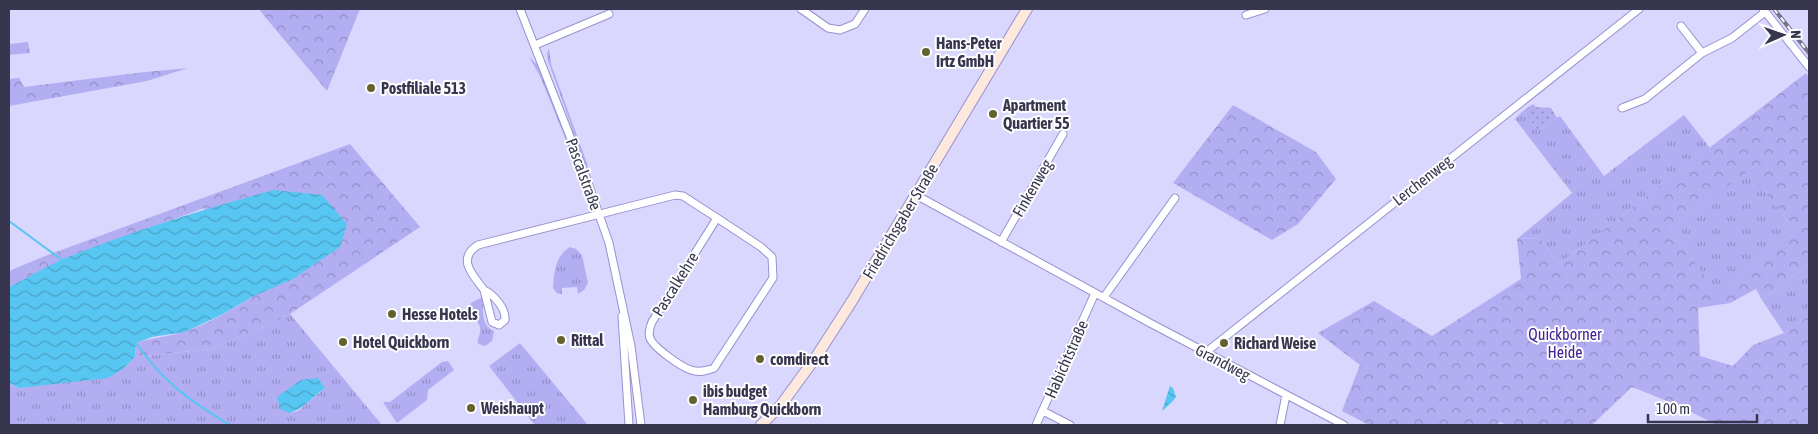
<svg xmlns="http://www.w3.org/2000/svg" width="1818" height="434" font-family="'Asap Condensed',sans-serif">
	<defs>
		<pattern id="grass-tufts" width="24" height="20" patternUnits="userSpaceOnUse" patternTransform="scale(1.25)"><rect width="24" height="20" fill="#b3aef2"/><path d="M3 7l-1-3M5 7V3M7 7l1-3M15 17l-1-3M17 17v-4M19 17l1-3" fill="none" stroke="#938ec6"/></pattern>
		<pattern id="forest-crowns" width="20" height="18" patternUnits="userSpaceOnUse" patternTransform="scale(1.25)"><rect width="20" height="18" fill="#b3aef2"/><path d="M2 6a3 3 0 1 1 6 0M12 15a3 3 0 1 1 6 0" fill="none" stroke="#938ec6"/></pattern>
		<pattern id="park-dots" width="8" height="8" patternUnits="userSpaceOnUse" patternTransform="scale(1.25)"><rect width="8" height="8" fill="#b3aef2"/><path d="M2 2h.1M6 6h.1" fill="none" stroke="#938ec6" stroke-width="1.8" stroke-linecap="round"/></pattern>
		<pattern id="water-waves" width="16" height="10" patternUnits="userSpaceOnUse" patternTransform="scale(1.25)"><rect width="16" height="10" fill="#58c6f2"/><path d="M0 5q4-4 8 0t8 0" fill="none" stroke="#4aa2c6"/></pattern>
	</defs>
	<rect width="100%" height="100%" fill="#d9d7fe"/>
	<path fill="url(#grass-tufts)" fill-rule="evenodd" d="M549 48 551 64 588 166 586 167 548 61 547 53Z
		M529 57 539 66 574 154 572 155 540 76Z
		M1523 111 1538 131 1560 116 1604 176 1684 115 1710 148 1558 265 1540 238 1517 239 1572 193 1515 119Z
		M1748 170 1796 231 1718 294 1670 230Z
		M570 247 576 249 582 255 588 283 584 290 578 294 577 287 562 288V294L557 293 553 288C554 273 555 256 570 247Z
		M1809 265V316L1784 333 1762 300Z
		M480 298 483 299C483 311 481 326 494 331L492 341 485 346 478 344C477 339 479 338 480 332 482 324 473 317 469 311L471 303Z
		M290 314 382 425H9V383L19 388 123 369 135 357 210 349 271 324ZM318 378 325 388 298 411 290 413Z
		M520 343 588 425H535L489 366Z
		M448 361 454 370 428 390 427 400 397 423 383 402H390L442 362Z"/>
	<path fill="url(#forest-crowns)" fill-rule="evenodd" d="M259 9H360L327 91 266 18Z
		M28 42 30 53 9 55V44Z
		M188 68 147 81 9 106V79L19 78 24 87 145 72Z
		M1806 73 1809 77V265L1762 300 1756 289 1730 303 1698 308 1700 356 1733 366 1753 345 1784 333 1809 316V425H1717L1677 405 1632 387 1592 425H1507L1500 422 1496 425H1369L1342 411 1360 365 1318 333 1374 301 1432 336 1521 279 1517 239 1540 238 1558 265ZM1748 171 1796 231 1718 293 1670 230Z
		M1233 105 1316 152 1336 179 1298 224 1272 240 1173 183Z
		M350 144 420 227 290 314 271 324 210 349 135 357 136 343C152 337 170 337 186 331 209 324 231 309 252 297L204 208 62 260 9 287V271L45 256Z"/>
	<path fill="url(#park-dots)" d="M1533 104 1536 107 1551 108 1557 118 1538 131 1523 111Z"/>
	<path fill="url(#water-waves)" d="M274 190 322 195 347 224 340 247 293 279 252 297 221 315 185 332 152 337 136 343 135 357 123 369 108 378 19 388 9 383V287C27 278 45 267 63 259 132 231 203 209 274 190Z
		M318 378 325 388C312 397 305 408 290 413L280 409 277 397 301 380Z
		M1170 386 1173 388 1176 397 1173 401 1162 411Z"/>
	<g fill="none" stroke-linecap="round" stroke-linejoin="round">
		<path stroke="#58c6f2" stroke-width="2" d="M9 221 62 260
			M136 343C162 381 191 402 230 425"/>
		<defs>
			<path id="street" d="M520 9 587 180 609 243 631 346 641 425
				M801 9 828 28 840 30 855 24 865 9
				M1763 9 1809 67
				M1246 15 1265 9
				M1681 26 1702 53
				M535 45 609 14
				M1622 108 1645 99 1702 53 1732 38 1765 12
				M916 195 1150 323 1344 425
				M717 218 761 247 772 257 773 278 714 368C706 371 699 373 691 370 681 367 653 347 650 338 648 333 650 327 652 322Z
				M1001 242 1063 134
				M484 290C473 275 456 259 478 245L675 195 683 196 717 218
				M484 290C494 295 506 308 505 320L499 325 492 322Z
				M1104 297 1175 198
				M622 316 629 425
				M1205 353 1639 9
				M1043 411 1070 425
				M1036 425 1095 293
				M1280 425 1286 395"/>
			<path id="secondary" d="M761 425 781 405 816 357 852 301 1027 9"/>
		</defs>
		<use href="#street" stroke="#9792cf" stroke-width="9"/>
		<use href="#secondary" stroke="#9792cf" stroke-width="12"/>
		<use href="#street" stroke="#fff" stroke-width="7"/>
		<use href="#secondary" stroke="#fde8de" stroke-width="10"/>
		<defs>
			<path id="rail" d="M1774 9 1809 53"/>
		</defs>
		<use href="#rail" stroke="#757391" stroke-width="4"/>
		<use href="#rail" stroke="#fdfdfd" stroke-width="2" stroke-dasharray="5.5" stroke-linecap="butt"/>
	</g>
	<g fill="#63622f" stroke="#fdfdfd" stroke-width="2">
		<circle cx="926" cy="52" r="5"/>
		<circle cx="371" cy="88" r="5"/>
		<circle cx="993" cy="114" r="5"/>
		<circle cx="392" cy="314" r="5"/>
		<circle cx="561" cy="340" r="5"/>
		<circle cx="343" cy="342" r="5"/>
		<circle cx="1224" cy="343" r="5"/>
		<circle cx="760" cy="359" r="5"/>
		<circle cx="693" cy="400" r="5"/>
		<circle cx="471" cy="408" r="5"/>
	</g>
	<g text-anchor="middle" stroke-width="4" stroke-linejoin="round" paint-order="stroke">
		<g font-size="16" font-weight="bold" fill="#38364f" stroke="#fdfdfd" text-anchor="start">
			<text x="936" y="49">Hans-Peter<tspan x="936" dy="18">Irtz GmbH</tspan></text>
			<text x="381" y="94">Postfiliale 513</text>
			<text x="1003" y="111">Apartment<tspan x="1003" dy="18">Quartier 55</tspan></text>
			<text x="402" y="320">Hesse Hotels</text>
			<text x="571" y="346">Rittal</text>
			<text x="353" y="348">Hotel Quickborn</text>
			<text x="1234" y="349">Richard Weise</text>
			<text x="770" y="365">comdirect</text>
			<text x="703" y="397">ibis budget<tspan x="703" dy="18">Hamburg Quickborn</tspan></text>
			<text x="481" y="414">Weishaupt</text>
		</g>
		<g font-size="16" fill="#38364f" stroke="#fdfdfd">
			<text transform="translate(584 174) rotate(70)" y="6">Pascalstraße</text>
			<text transform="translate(1422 180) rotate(-38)" y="6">Lerchenweg</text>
			<text transform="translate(1032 188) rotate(-60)" y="6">Finkenweg</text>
			<text transform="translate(900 221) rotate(-59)" y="6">Friedrichsgaber Straße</text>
			<text transform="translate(675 284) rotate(-58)" y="6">Pascalkehre</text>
			<text transform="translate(1066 359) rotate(-66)" y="6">Habichtstraße</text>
			<text transform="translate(1223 362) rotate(28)" y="6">Grandweg</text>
		</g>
		<g font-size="16" fill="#422096" stroke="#fdfdfd">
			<text x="1565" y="340">Quickborner<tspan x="1565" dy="18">Heide</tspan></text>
		</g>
	</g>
	<rect width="1818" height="434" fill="none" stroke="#38364f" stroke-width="20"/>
	<g transform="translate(1783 35) rotate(88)" stroke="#fdfdfd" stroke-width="4" paint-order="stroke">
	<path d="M0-4L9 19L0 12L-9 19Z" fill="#38364f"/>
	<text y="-8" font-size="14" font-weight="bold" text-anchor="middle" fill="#38364f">N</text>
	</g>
	<path d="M1648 414v8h109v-8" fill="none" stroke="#38364f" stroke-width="2.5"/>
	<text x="1656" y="414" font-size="15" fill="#38364f" stroke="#fdfdfd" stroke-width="4" paint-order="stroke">100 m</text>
</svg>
